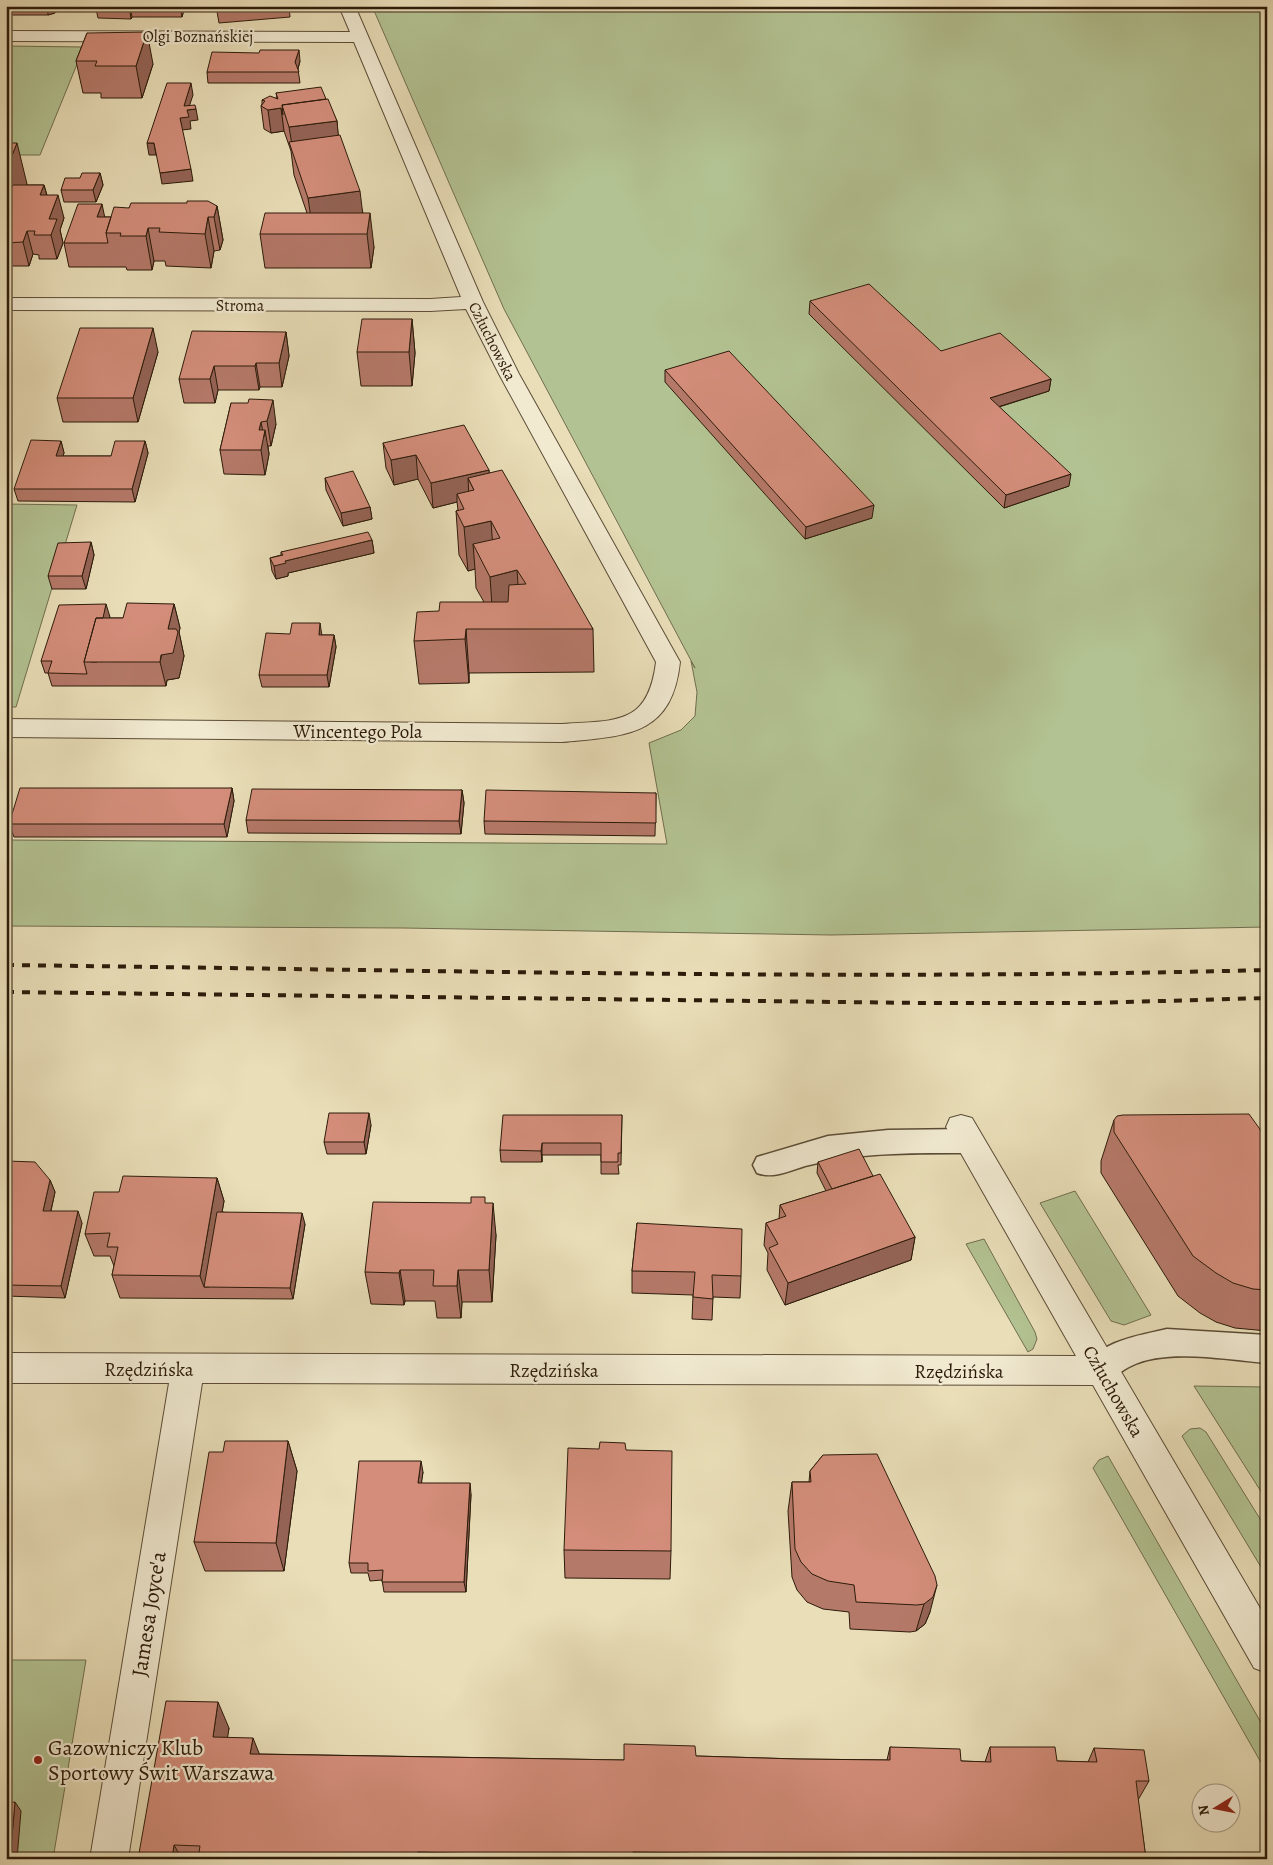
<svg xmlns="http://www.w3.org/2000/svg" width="1273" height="1865" font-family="Alegreya,serif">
	<rect width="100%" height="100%" fill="#e9deb8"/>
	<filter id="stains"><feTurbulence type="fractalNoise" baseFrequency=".004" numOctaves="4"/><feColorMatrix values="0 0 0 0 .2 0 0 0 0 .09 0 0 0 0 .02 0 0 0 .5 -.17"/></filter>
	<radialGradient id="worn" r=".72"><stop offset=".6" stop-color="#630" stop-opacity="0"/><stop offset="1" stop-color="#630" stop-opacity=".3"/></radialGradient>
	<path fill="#b3c292" stroke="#706e4e" d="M372 6H1267V927L831 935 403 928 6 926V840L667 844 649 743 681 730 695 716 697 692 691 661 695 668 504 309Z
		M6 46 84 47 40 155H6Z
		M6 504 77 505 16 707H6Z
		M1075 1191 1151 1315 1124 1325 1111 1321 1040 1203Z
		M984 1239 1035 1332 1037 1339 1033 1349 1028 1352 966 1244Z
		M1194 1386 1267 1387V1501Z
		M1200 1428 1206 1432 1267 1530V1577L1182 1436 1190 1429Z
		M1108 1456 1267 1733V1773L1093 1468 1099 1460Z
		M6 1660H86L53 1859H6Z"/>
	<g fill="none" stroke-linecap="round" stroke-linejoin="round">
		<defs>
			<path id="service" d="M968 1129 978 1133 982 1141 978 1149 968 1153C913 1153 858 1152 805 1166 789 1171 773 1179 757 1173L753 1165 757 1157 828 1136 888 1130Z
				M1167 1329 1267 1335V1363C1228 1360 1166 1348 1131 1366 1120 1371 1113 1380 1101 1384L1090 1380 1085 1370C1099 1340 1138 1336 1167 1329Z"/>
			<path id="minor" d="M339 6H355L483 302 519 374 680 662C672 737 625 736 562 742L6 737V719L562 724C616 720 648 726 656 662L499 374 466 309 430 311 6 310V298L430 299 461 297 354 42 6 41V31L350 32Z
				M961 1115 972 1118 1267 1620V1673L1254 1668 1093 1385 202 1383 128 1859H90L169 1383H6V1353L1076 1356 946 1127 950 1118Z"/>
		</defs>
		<use href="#service" stroke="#5b4c36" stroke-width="3"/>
		<use href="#minor" stroke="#5b4c36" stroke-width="2"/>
		<use href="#service" fill="#f1ead1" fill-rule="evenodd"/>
		<use href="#minor" fill="#f1ead1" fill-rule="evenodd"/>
		<path stroke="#2c1b0a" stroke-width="4" stroke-dasharray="8 8" stroke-linecap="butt" d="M6 965C426 970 847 981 1267 970
			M6 992 923 1003H1092L1267 998"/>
	</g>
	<path fill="#b57969" stroke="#2c1b0a" d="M6 6H57L55 13 48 15H6Z
		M90 6H185L182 17H132L131 19 98 18 96 9H91Z
		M216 6H289L290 17 219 23Z
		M87 33 153 64 142 98H101V93H83L76 61Z
		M300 61 298 69 300 83H208L207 72Z
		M276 93 326 99 337 121 338 135 374 247 371 268H265L260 234 307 213 294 175 291 151 284 131 271 133 264 129 261 106 262 104V100L277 98Z
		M6 143 27 185H44L47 195 64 218 60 230 63 243 57 259H39V255L33 254 29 266H6Z
		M100 173 103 185 96 202H64L61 190 80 178Z
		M217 206 223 240 220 250 214 251 211 268 166 266 165 261H154L152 270H127L126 267H69L64 243 104 217H111L129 208Z
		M810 301 941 351 1051 379 1049 391 999 407 1069 486 1004 508 809 314Z
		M412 319 415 353 412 386H361L357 352Z
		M286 332 289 356 282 387H260L259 390H218L215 403H184L179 379Z
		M158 352 138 422H63L57 398Z
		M665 370 872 518 805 539 665 382Z
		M231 403 276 424 271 446H268L269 454 265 475 224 474 220 450Z
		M61 441 64 453 63 456H111L145 441 148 453 135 502 18 501 14 489Z
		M383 443 489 470V473L593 629 594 672 469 673V683L419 684 414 641 439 611 484 602 476 588 475 569 468 571 459 555 456 511 458 510 457 502 433 508 418 479 394 485 386 468Z
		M325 478 370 507 372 519 343 526 326 490Z
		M372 540 374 553 288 573V576L276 579 272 571 270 558 281 555V552Z
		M91 542 94 555 86 589H52L48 576Z
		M174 604 180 628 179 632 184 656 179 678 167 680 166 686H52L48 673H45L41 661 110 617 109 618H123Z
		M322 635H334L336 647 329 687H262L259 675Z
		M232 788 234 801 227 837H14L9 824Z
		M462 790 464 803 461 834 248 833 246 820Z
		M656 793 655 836 485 834 484 821Z
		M622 1115 621 1165H618L619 1174H601V1155H542V1162H501L500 1150Z
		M1114 1120 1267 1139V1331L1235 1328 1216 1322 1200 1313 1178 1296 1101 1173V1161Z
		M371 1125 366 1154H327L324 1142Z
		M6 1161 50 1180 55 1192 51 1211 82 1223 65 1298 6 1296Z
		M818 1162 873 1176 915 1237 911 1260 785 1305 767 1270 768 1253 764 1245 766 1223 779 1219 780 1205 826 1191 817 1173Z
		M217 1178 224 1201 222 1212 305 1224 293 1299 120 1298 112 1275 114 1266 110 1256H94L85 1234 119 1192Z
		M485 1203 496 1235 492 1302H462L461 1318H437L435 1301H405L404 1305 371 1304 365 1272Z
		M637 1223 741 1276 740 1298 713 1297 712 1320 692 1319 693 1295 632 1293V1271Z
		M288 1441 297 1471 284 1571H205L194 1542 223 1452Z
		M626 1450 671 1551 670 1579 565 1578 564 1550Z
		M823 1455 930 1612 925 1624 916 1631 910 1632 850 1629 849 1612 823 1609 807 1602 797 1590 792 1577 788 1511 792 1482H809L810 1471Z
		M423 1472 421 1483 471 1494 466 1592H384L382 1580 370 1581 368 1573H351L349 1563Z
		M229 1728 227 1737 259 1754 624 1760 696 1756 797 1759 887 1760 890 1747 961 1761 985 1762 990 1747 1057 1761 1088 1762 1094 1748 1149 1781 1138 1800 1146 1859H138Z"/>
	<path fill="#946355" stroke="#2c1b0a" d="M47 6H57L55 13 48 15Z
		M129 6H130L132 17 131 19Z
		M180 6H185L182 17Z
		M147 32 153 64 142 98 136 66Z
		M299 50 300 61 297 72 295 62Z
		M191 83 193 95 188 110 196 109 198 120 190 121 191 129 182 130 180 118Z
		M281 108 284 131 271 133 268 110Z
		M337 121 340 154 293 151 289 127Z
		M17 143 27 184 6 238V170Z
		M147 143H154L156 155H149Z
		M191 169 193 181 162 184 160 173Z
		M100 173 103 185 96 202 93 190Z
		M44 185 50 208 40 195Z
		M360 191 364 224 313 232 308 198Z
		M58 195 64 218 60 230 63 243 57 259 51 235 49 219Z
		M102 204 107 228 97 217Z
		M217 206 223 240 220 250 214 217Z
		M370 213 374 247 371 268 367 234Z
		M208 217 214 251 211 268 205 234Z
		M148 228 154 261 152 270 146 236Z
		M27 231 33 254 29 266 23 242Z
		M412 319 415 353 412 386 409 352Z
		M153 328 158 352 138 422 133 398Z
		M286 332 289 356 282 387 279 363Z
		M256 363 260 387 259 390 255 366Z
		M214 366 218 390 215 403 210 379Z
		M1051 379 1049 391 988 410 990 398Z
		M273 400 276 424 271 446 267 421Z
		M6 412 10 427 6 439Z
		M261 422 264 437 265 430 269 454 265 475 261 450 259 430Z
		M61 441 64 453 59 468 56 456Z
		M145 441 148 453 135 502 132 489Z
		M416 455 418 479 394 485 391 460Z
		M489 470 490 494 474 490 468 478 469 499 457 494V502L433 508 431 483Z
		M1071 474 1069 486 1004 508 1006 495Z
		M874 505 872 518 805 539 806 527Z
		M370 507 372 519 343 526 341 513Z
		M491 521 494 564 473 544 475 569 468 571 464 527Z
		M372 540 374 553 288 573V576L276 579 274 566 285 561Z
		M91 542 94 555 86 589 82 576Z
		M517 570 520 614 493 620 490 577Z
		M106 604 110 617 97 662H91Z
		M174 604 180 628 179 632 184 656 179 678 167 680 166 686 160 662Z
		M320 623 322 636 319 635Z
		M466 629 469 673V683L465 639Z
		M334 635 336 647 329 687 327 675Z
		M232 788 234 801 227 837 224 824Z
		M462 790 464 803 461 834 459 821Z
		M369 1113 371 1125 366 1154 364 1142Z
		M542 1143V1162L541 1151Z
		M217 1178 224 1201 209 1287H204L200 1276Z
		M50 1180 55 1192 48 1223 43 1211Z
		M493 1203 496 1235 492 1302 489 1270Z
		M78 1211 82 1223 65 1298 61 1286Z
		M302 1213 305 1224 293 1299 290 1288Z
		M915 1237 911 1260 785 1305 788 1283Z
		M400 1270 405 1301 404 1305 399 1273Z
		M458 1270 462 1302 461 1318 457 1286Z
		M288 1441 297 1471 284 1571 276 1543Z
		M421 1461 423 1472 420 1494 418 1483Z
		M470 1483 471 1494 466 1592 464 1582Z
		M937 1585 930 1612 925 1624 916 1631 924 1604Z
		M218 1702 229 1728 224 1762 213 1737Z
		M253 1738 263 1763 250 1754Z
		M15 1802 21 1811 17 1859H10Z
		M174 1845 182 1859H172Z"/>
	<path fill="#d38d7a" stroke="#2c1b0a" d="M147 32 136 66H95L97 61H76L87 33Z
		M260 50H299L295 62 299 72H207L212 52 259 53Z
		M167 83H191L184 106 195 105 196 109 187 110 189 117 180 118 191 169 160 173 154 143H147Z
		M321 87 326 99 282 105 283 115 281 108 268 110 261 106 265 101 262 100 270 96 278 99 276 93Z
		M328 99 337 121 289 127 282 105Z
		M340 135 360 191 308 198 289 142Z
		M6 143H17L6 170Z
		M82 173H100L93 190H61L65 178H80Z
		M13 185H44L40 195H58L49 219H57L51 235H34L35 231H27L23 242 6 243V200Z
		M187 201H208L217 206 214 217H208L205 234 159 232 160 228H148L146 236H120L121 233H106L114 207 129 208 131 203H187Z
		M78 204H102L97 217H111L106 233 108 243H64Z
		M265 213H370L367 234H260Z
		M869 284 941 351 1000 333 1051 379 990 398 1071 474 1006 495 810 301Z
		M362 319H412L409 352H357Z
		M80 328H153L133 398H57Z
		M192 331 286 332 279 363H256L255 366H214L210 379H179Z
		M729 351 874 505 806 527 665 370Z
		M249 399 273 400 267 421 261 422 259 430H265L261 450H220L231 403H248Z
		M464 425 489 470 431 483 416 455 391 460 383 443Z
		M31 440 61 441 56 456H111L115 441H145L132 489H14Z
		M502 470 593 629H466L465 639 414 641 417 612 439 611 440 602H508L509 585 526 584 517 570 490 577 473 544 500 538 491 521 464 527 456 511 464 509 457 494 474 490 468 478Z
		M353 471 370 507 341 513 325 478Z
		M368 532 372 540 285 561 286 563 274 566 270 558 283 555 281 552Z
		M91 542 82 576H48L58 543Z
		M127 603 174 604 168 629H176L178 632 173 653 161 655 160 662H84L96 618H123Z
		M106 604 103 618H96L84 662 87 674 48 673 52 661H41L59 605Z
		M292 623H320L319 635H334L327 675H259L266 633 290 634Z
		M20 788H232L224 824H9Z
		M252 789 462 790 459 821 246 820Z
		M486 790 656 793V823L484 821Z
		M329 1113H369L364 1142H324Z
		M1249 1114 1267 1139V1290L1253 1289 1233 1283 1216 1273 1193 1256 1114 1132V1120L1117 1116 1123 1115Z
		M503 1115H622L621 1153H618V1162H601V1143H542L541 1151 500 1150Z
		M859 1149 873 1176 832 1189 818 1162Z
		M6 1161 35 1162 50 1180 43 1211H78L61 1286 6 1285Z
		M880 1174 915 1237 788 1283 769 1248 778 1244 766 1223 786 1216 780 1205Z
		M123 1176 217 1178 200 1276 112 1275 118 1247H107L110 1233 85 1234 94 1192H119Z
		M471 1197H485V1203H493L489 1270H458L457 1286H433L434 1270H400L399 1273 365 1272 373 1202 471 1203Z
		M217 1212 302 1213 290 1288 204 1287Z
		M637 1223 742 1229 741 1276 712 1275 713 1299 693 1297 695 1272 632 1271Z
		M225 1441H288L276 1543 194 1542 209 1452H223Z
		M600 1442 625 1443 626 1450 672 1451 671 1551 564 1550 568 1448 599 1449Z
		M877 1454 935 1576 937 1585 933 1597 924 1604 917 1605 856 1602 854 1585 828 1581 812 1574 801 1562 795 1549 792 1482H811L810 1471 823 1455Z
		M359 1461H421L418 1483H470L464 1582H382L383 1570 368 1571V1563H349Z
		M166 1701 218 1702 213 1737 253 1738 250 1754 624 1760V1744L695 1746 696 1756 797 1759 890 1760V1747L960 1749 961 1761 991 1762 990 1747H1055L1057 1761 1097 1762 1094 1748 1144 1750 1149 1781H1136L1146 1859H961V1855L906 1854 907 1859H689V1853L633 1852 632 1859H483V1854L418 1852V1859H198L200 1846 174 1845 172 1859H138Z
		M15 1802 10 1859H6V1803Z"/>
	<circle fill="#8f2418" stroke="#f1ead1" stroke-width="2" cx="38" cy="1760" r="5"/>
	<g text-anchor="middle" stroke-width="4.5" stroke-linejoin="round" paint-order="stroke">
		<g font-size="16" fill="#2c1b0a" stroke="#f1ead1">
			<text x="198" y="42">Olgi Boznańskiej</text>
			<text x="240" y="311">Stroma</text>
			<text transform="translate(493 341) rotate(63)" y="6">Człuchowska</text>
		</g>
		<g font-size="19" fill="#2c1b0a" stroke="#f1ead1">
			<text x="358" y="738">Wincentego Pola</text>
			<text x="149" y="1376">Rzędzińska</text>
			<text x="554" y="1377">Rzędzińska</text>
			<text x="959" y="1378">Rzędzińska</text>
			<text transform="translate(1114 1391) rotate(60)" y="7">Człuchowska</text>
		</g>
		<g font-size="22" fill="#2c1b0a" stroke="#f1ead1">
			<text transform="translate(148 1614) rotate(-81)" y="8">Jamesa Joyce'a</text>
		</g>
		<g font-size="22" fill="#2c1b0a" stroke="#f1ead1" text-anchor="start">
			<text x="48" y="1755">Gazowniczy Klub<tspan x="48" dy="25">Sportowy Świt Warszawa</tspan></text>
		</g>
	</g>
	<rect width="1273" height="1865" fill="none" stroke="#e9deb8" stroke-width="25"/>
	<rect x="8" y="8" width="1258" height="1850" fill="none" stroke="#2c1b0a" stroke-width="2.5"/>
	<rect x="12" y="12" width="1248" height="1840" fill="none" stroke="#2c1b0a"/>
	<g transform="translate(1216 1808) rotate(260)"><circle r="24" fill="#f1ead1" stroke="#a29781"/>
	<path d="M0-4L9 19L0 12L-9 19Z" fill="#8f2418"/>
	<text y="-8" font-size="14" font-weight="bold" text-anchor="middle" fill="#2c1b0a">N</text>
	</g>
	<rect width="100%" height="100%" filter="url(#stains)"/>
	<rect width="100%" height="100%" fill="url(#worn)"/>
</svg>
